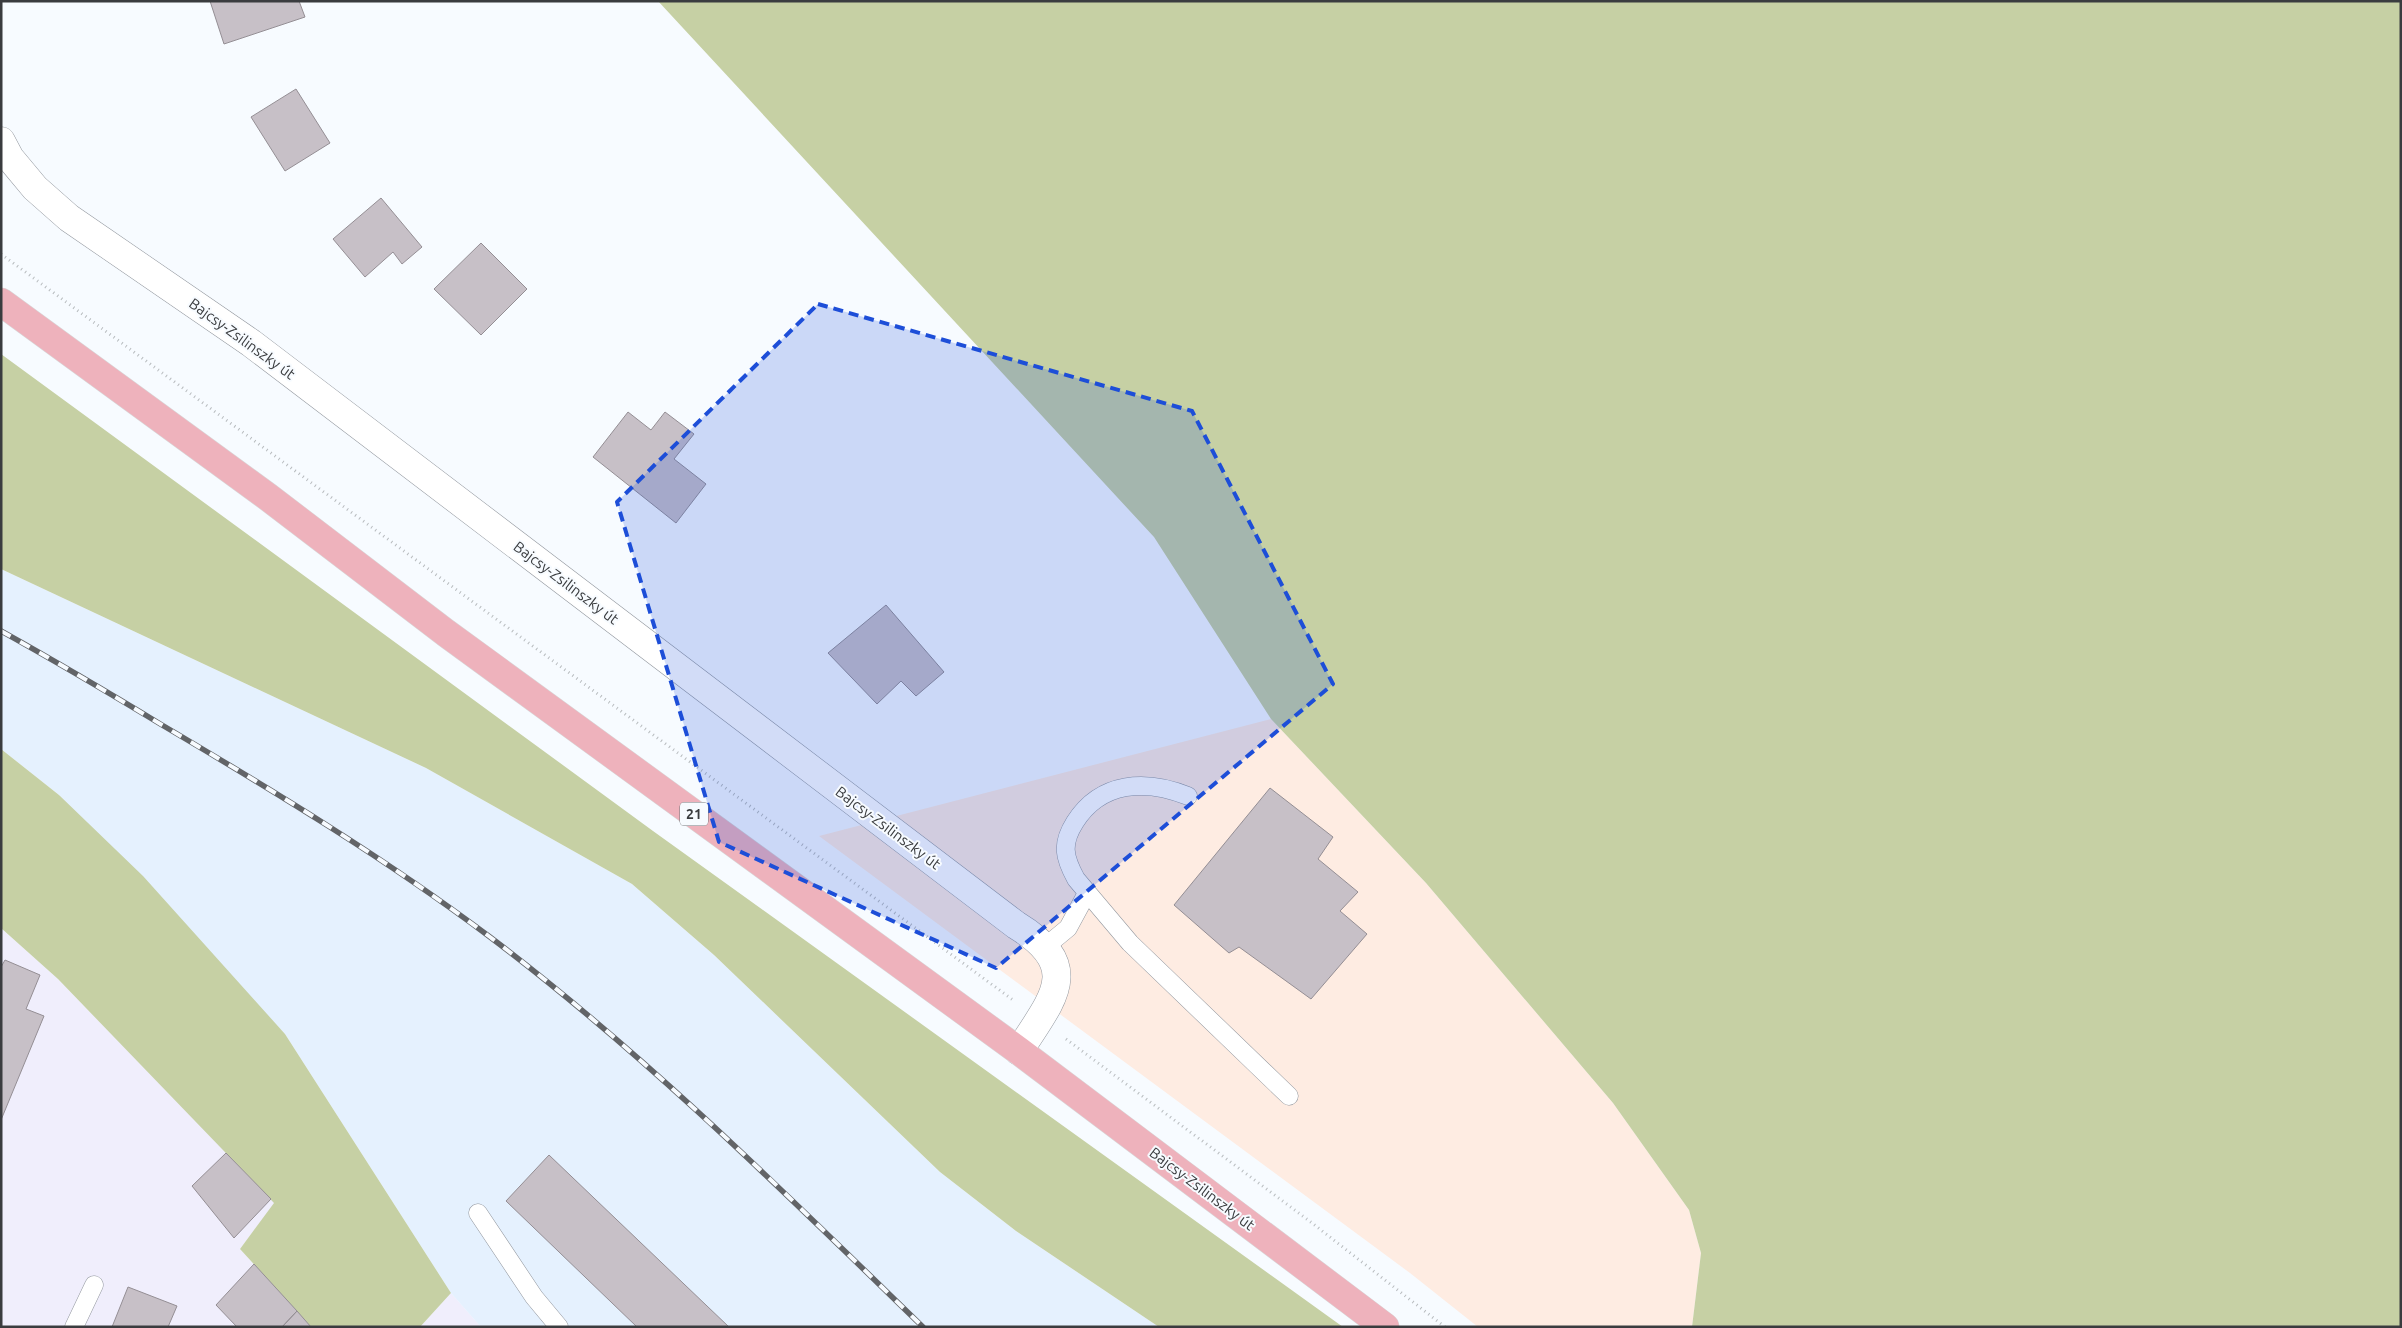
<svg xmlns="http://www.w3.org/2000/svg" width="2402" height="1328" font-family="Ubuntu,sans-serif">
	<rect width="100%" height="100%" fill="#f7fbff"/>
	<path fill="#feece2" d="M1271 719 1426 883 1613 1103 1689 1210 1701 1253 1692 1327H1478L1410 1273 819 836Z"/>
	<path fill="#f0eefc" d="M1 928 58 979 275 1203 240 1249 311 1327H1Z
		M451 1293 481 1327H420Z"/>
	<path fill="#e5f1fe" d="M1 569 426 768 632 884 714 955 940 1172 1016 1231 1159 1327H481L451 1293 285 1034 59 795 1 749Z"/>
	<path fill="#c6d0a4" d="M658 1H2401V1327H1692L1701 1253 1689 1210 1613 1103 1426 883 1271 719 1154 537Z
		M1 354 653 831 1343 1327H1159L1016 1231 940 1172 714 955 632 884 426 768 1 569Z
		M1 749 59 795 143 876 285 1034 451 1293 420 1327H311L240 1249 274 1203 58 979 1 928Z"/>
	<path fill="#c7c0c7" stroke="#948e94" d="M210 1H299L305 17 224 44Z
		M296 89 330 143 285 171 251 117Z
		M381 198 422 247 402 264 393 252 365 277 333 239Z
		M481 243 527 289 481 335 434 289Z
		M628 412 651 430 665 412 694 434 674 459 706 484 676 523 593 457Z
		M886 605 944 672 916 696 901 681 877 704 828 653Z
		M1270 788 1333 837 1318 859 1358 892 1340 911 1367 934 1311 999 1239 947 1229 953 1174 905Z
		M5 960 40 975 26 1009 44 1016 1 1120V967Z
		M226 1153 271 1199 234 1238 192 1186Z
		M549 1155 729 1327H637L506 1201Z
		M254 1264 297 1311 282 1327H237L216 1305Z
		M128 1287 177 1306 168 1327H112Z
		M297 1311 311 1327H282Z"/>
	<g fill="none" stroke-linecap="round" stroke-linejoin="round">
		<defs>
			<path id="service" d="M1188 796C1146 779 1101 781 1075 822 1061 844 1064 857 1076 879L1130 943 1289 1096
				M1045 947 1068 928 1087 893
				M478 1213 534 1297 559 1327
				M74 1327 94 1285"/>
			<path id="minor" d="M1 141 10 158 35 188 69 218 251 343 1016 925C1085 967 1052 999 1019 1051"/>
			<path id="primary" d="M1 302 268 497 446 633 1019 1051 1385 1327"/>
		</defs>
		<use href="#service" stroke="#92979e" stroke-width="19"/>
		<use href="#minor" stroke="#92979e" stroke-width="29"/>
		<use href="#primary" stroke="#d8d8d9" stroke-width="29"/>
		<path stroke="#b7bbbe" stroke-width="3" stroke-dasharray="1 4" stroke-linecap="butt" d="M1 254 1013 1000
			M1066 1039 1312 1223 1445 1327"/>
		<use href="#service" stroke="#fff" stroke-width="18"/>
		<use href="#minor" stroke="#fff" stroke-width="28"/>
		<use href="#primary" stroke="#eeb2bc" stroke-width="28"/>
		<defs>
			<path id="rail" d="M1 631C55 661 109 693 162 725 274 791 386 859 490 937 645 1054 784 1192 923 1327"/>
		</defs>
		<use href="#rail" stroke="#626467" stroke-width="5.5"/>
		<use href="#rail" stroke="#f7fbff" stroke-width="4" stroke-dasharray="11" stroke-linecap="butt"/>
	</g>
	<path fill="#1d4ed8" fill-opacity="0.2" stroke="#1d4ed8" stroke-width="4" stroke-dasharray="10 6" stroke-linejoin="round" d="M818 304 1192 411 1333 684 996 968 719 842 617 502Z"/>
	<g text-anchor="middle" stroke-width="4" stroke-linejoin="round" paint-order="stroke">
		<rect fill="#f7fbff" stroke="#737579" stroke-width="1" x="680" y="802.5" width="28" height="23" rx="4"/>
		<g font-size="14" font-weight="bold" fill="#3a3c3f">
			<text x="694" y="819">21</text>
		</g>
		<g font-size="15" fill="#3a3c3f" stroke="#f7fbff">
			<text transform="translate(242 339) rotate(36)" y="5">Bajcsy-Zsilinszky út</text>
			<text transform="translate(566 583) rotate(37)" y="5">Bajcsy-Zsilinszky út</text>
			<text transform="translate(888 828) rotate(37)" y="5">Bajcsy-Zsilinszky út</text>
			<text transform="translate(1202 1189) rotate(37)" y="5">Bajcsy-Zsilinszky út</text>
		</g>
	</g>
	<rect width="2402" height="1328" fill="none" stroke="#3a3c3f" stroke-width="5"/>
</svg>
